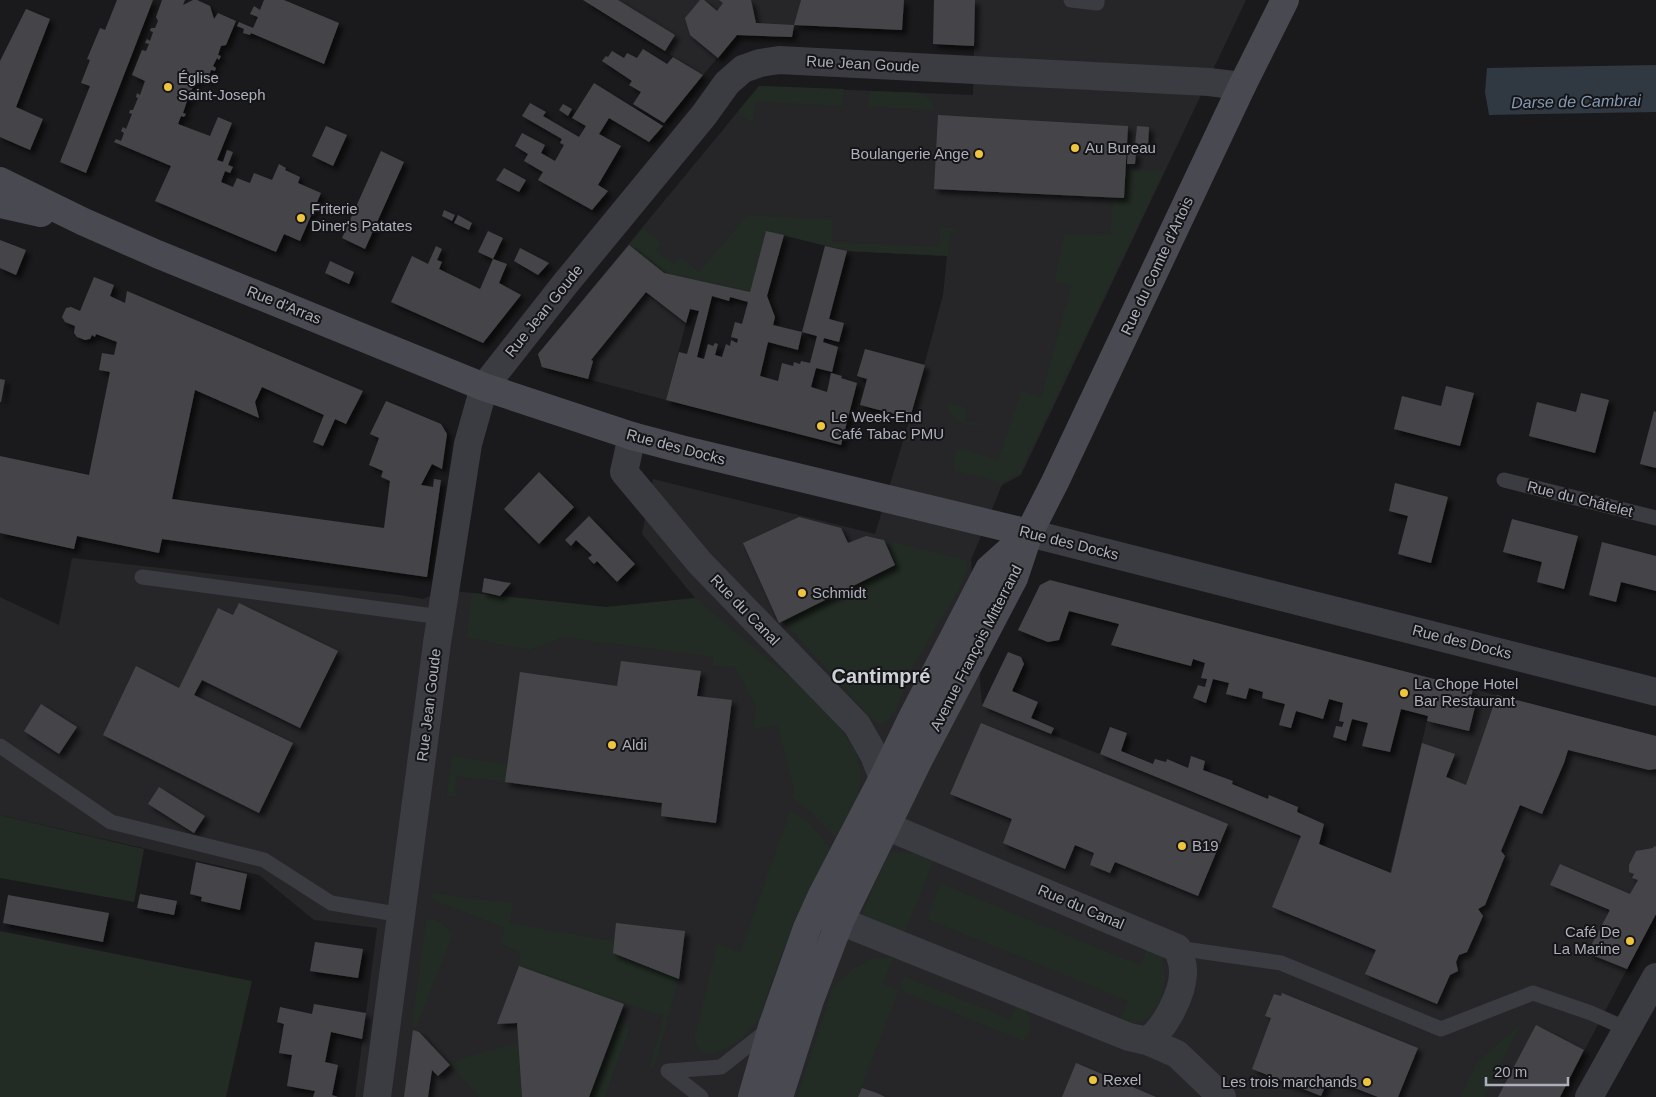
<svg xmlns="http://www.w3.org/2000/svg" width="1656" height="1097" font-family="Helvetica,sans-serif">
	<defs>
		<filter id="shadow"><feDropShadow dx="4.5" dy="4.5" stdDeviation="2.5" flood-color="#0009"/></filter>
	</defs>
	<rect width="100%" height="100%" fill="#1a1a1c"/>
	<path fill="#262629" d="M583 0H801L792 37 737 35 703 75Z
		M975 0H1246L1021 475 1002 485 971 560 982 706 1390 873 1437 680 1656 736V914L1560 1097H355L377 928 314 920 259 875 0 815V597L59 625 72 558 400 595 423 599 444 590 606 607 695 598 642 534 653 479 875 534 910 418 943 295 947 256 847 251 766 231 750 292 697 280 666 400 542 367 538 354 759 86 973 95Z"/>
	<path fill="#222b24" d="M759 86 844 89 843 106 755 102 753 123 741 116 739 110Z
		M869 91 921 93 933 101V110L868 107Z
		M1126 169 1164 171 1020 473 1001 483 956 471C952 461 951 454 961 448L998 460 1021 391 1041 397 1071 286 1054 281 1065 233 1110 235 1113 198H1124Z
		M747 215 832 219V242L939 247 940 226 954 229 955 233H950L948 256 847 251 766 231 750 292 664 273 629 245 642 229 646 230 662 243 656 250 674 264 681 257 699 272Z
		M947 402 967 408 965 421 984 426 982 427C963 423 951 423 947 402Z
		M884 540 967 560V571L959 590 915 663 895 712C887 725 880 728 869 716L783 621 894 565Z
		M472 593 606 607 696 598 772 663 803 686 835 721 855 749 860 769V786L856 807 837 838 813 814 792 797 794 789 777 725 753 729 756 706 735 668 712 665 713 657 564 637 530 650 466 637Z
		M452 756 507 764 505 782 457 776 455 796H446Z
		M790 811 807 820 832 850 793 923 758 1021C745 1038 731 1048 711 1055L700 1051 694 1041 717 944 740 952Z
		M0 815 144 849 134 902 0 878Z
		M910 851 934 860 905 933 861 915 889 853Z
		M940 883 1140 965 1148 946 1161 951C1162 959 1165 969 1165 978 1164 992 1157 1016 1143 1021 1135 1023 1127 1022 1119 1022L1128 1001 927 919Z
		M431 893 513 903 510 923 614 941 613 953 679 979 655 1065 649 1069 664 1016 593 994 519 966 520 952 501 944 505 928 430 899Z
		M426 919C439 919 445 924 453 935L416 1028 412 1026Z
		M0 931 252 981 226 1097H0Z
		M894 957 883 984 899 990 858 1097H797L833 987 852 969 871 959Z
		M904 976 1010 1019 1018 1001C1029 1010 1037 1030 1023 1041L906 993 900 988Z
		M620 1016 626 1023 629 1031 605 1097H589Z
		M1521 1024 1485 1097H1460L1478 1061Z
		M518 1043 522 1097H479L450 1065 466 1057Z"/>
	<path fill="#303841" d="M1656 65V112L1489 115 1485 92 1487 68Z"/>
	<path fill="#454549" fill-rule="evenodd" filter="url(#shadow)" d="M117 0H153L86 173 60 162 90 86 81 83 90 60 87 59 100 28 105 30Z
		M162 0H185L183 5 193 0H197L210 6 214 19 218 13 236 21 226 45 221 46 218 55 221 56 219 60 217 58 213 66 216 68 215 71 211 70 209 76 212 78 210 81 200 77 199 81 196 80 189 96 193 97 191 100 188 98 183 113 186 114 184 117 181 116 178 124 210 136 218 117 232 123 217 160 223 162 227 150 233 152 228 165 233 167 230 173 225 171 221 182 233 187 237 178 250 183 254 173 272 180 279 164 286 168 285 170 300 177 298 183 321 193 300 241 284 234 276 252 155 201 171 166 114 142 116 139 121 141 124 133 121 131 123 127 126 129 132 114 129 113 130 110H133L138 98 136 97 137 93 140 95 145 81 132 75 142 50 146 51 149 44 145 43 147 39 150 41 153 32 150 31 151 28H155L158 21 156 17Z
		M264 0H284L339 23 324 64 251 33 250 35 243 33 244 29 237 26 239 22 253 28 258 17 250 14 254 6 260 10Z
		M583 0H618L675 35 665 51Z
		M700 0H704L717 11 723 3 719 0H751L756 23 794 25 792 37 737 35 718 58 690 35 685 18Z
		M801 0H904L902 30 794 25Z
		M934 0H975L974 46 933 44Z
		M26 9 50 19 16 107 43 119 30 150 0 137V61Z
		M643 49 667 64 673 57 703 75 664 123 633 104 641 92 629 85 632 81 602 61 606 56 608 57 612 51 624 58 627 53 637 58Z
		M594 83 663 126 649 142 609 118 599 134 621 146 598 185 608 191 592 210 538 180 543 172 524 161 528 154 515 146 522 133 545 145 541 153 555 161 564 145 560 143 562 139 522 116 530 103 546 112 543 116 579 137 586 126 572 118Z
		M563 104 572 109 568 116 559 110Z
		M938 115 1128 126 1124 198 934 189Z
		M326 126 347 135 333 166 312 156Z
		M1137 126 1149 127 1148 147 1135 146Z
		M381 151 404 162 365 249 342 238Z
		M1128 151 1136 152 1135 164H1127Z
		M504 168 526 180 519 192 496 180Z
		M444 210 455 215 452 221 442 216Z
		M458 215 472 223 469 230 454 223Z
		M488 231 503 238 493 259 478 252Z
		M766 231 784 235 767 296 775 317 773 325 802 332 825 246 847 251 829 319 844 323 839 342 824 338 823 342 838 347 832 372 816 368 811 387 827 392 831 373 842 376 841 378 857 383 841 445 666 400 679 352 687 354 699 311 690 309 686 323 646 292 591 360 593 361 588 379 542 367 538 354 629 245 664 273 750 292ZM712 296 729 301 730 297 748 302 742 324 735 322 731 337 738 339 737 343 731 340 730 346 726 344 722 357 715 355 718 344 715 343 713 346 708 344 704 359 697 357ZM802 332 817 336 810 363 801 361 800 364 794 362 793 366 782 363 778 381 760 376 768 342 798 350Z
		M0 240 26 250 16 275 0 268Z
		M436 246 442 249 437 260 442 262 439 269 480 289 493 259 507 264 499 283 521 295 483 343 391 302 412 256 428 264Z
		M520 248 549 263 538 275 514 261Z
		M330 261 354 272 349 284 325 273Z
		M94 277 114 285 110 296 125 303 127 291 363 391 346 424 335 419 323 446 313 442 324 415 262 387 255 402 259 418 195 390 172 499 384 528 390 481 381 477 383 471 369 465 379 438 370 434 386 401 441 424 447 434 442 469 432 464 421 485 433 487 434 479 441 480 427 577 162 539 159 553 77 536 74 549 0 533V456L89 475 110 372 99 370 102 353 114 355 117 342 96 334 95 337 92 335 90 339 85 340 77 337 74 333 75 326 65 322 62 317 66 308 71 307 80 311Z
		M865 349 925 365 910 418 860 405 867 379 857 376Z
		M0 379 5 380 1 402H0Z
		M1446 386 1474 393 1460 446 1394 429 1402 396 1441 406Z
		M1581 393 1609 400 1595 453 1529 436 1537 402 1576 412Z
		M1654 411 1656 412V468L1640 464Z
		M539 472 574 507 539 544 504 509Z
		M1395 483 1448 497 1431 563 1398 554 1408 516 1389 511Z
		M589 516 635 564 617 582 597 561 594 564 588 558 592 555 576 540 571 546 565 540Z
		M799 517 841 528 848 543 866 536 884 540 895 565 779 623 743 543Z
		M1512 519 1578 536 1564 589 1537 582 1542 562 1503 552Z
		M1602 542 1656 556V591L1621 582 1616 602 1589 595Z
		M484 578 504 582 511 583 500 596 482 592Z
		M1050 580 1473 689 1470 701 1476 703 1469 731 1427 721 1428 716 1401 709 1390 752 1362 746 1368 723 1352 719 1346 741 1333 737 1336 726 1342 727 1344 722 1339 721 1343 703 1329 699 1323 719 1296 711 1291 728 1279 725 1285 704 1262 698 1263 692 1249 688 1246 699 1226 694 1229 683 1213 679 1206 703 1193 698 1198 685 1205 687 1207 679 1201 678 1205 663 1193 659 1191 666 1111 645 1119 624 1069 611 1059 640 1048 642 1018 630 1040 585Z
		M239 603 338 651 300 728 202 680 194 695 293 743 259 813 103 735 136 666 179 688 218 608 233 615Z
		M1008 652 1021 657 1024 664 1012 691 1038 702 1031 718 1054 728 1051 734 982 706Z
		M621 661 701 671 697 696 732 700 716 823 661 816 662 803 505 782 520 672 617 686Z
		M1497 695 1656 736V769L1649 770 1568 750 1564 763 1542 814 1520 805 1501 851 1505 856 1485 905 1478 909 1483 916 1467 952 1459 955 1456 962 1458 971 1450 975 1437 1004 1365 974 1376 950 1272 907 1301 836 1100 754 1110 727 1127 733 1121 751 1153 764 1155 759 1166 762 1167 759 1188 768 1191 756 1205 761 1203 770 1233 781 1232 784 1268 799 1269 795 1298 807 1297 812 1324 824 1319 844 1391 873 1422 743 1455 754 1446 777 1466 785Z
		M41 704 77 727 59 754 24 731Z
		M981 723 1228 824 1198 896 1115 862 1110 873 1090 865 1094 853 1075 845 1065 869 1003 843 1012 819 950 794Z
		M159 787 205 816 194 833 148 804Z
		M1654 846 1656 847V914L1627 969 1587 953 1610 910 1550 885 1560 864 1630 894 1638 880 1632 878 1634 874 1629 872V865L1636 851 1653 848Z
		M196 862 247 874 240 910 201 901 202 897 190 894Z
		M140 894 177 901 174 915 137 908Z
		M8 895 109 913 103 942 3 923Z
		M616 923 685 931 679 979 613 953Z
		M315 942 363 949 358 978 310 971Z
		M519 966 624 1004 589 1097H522L517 1023 497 1024Z
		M1282 993 1418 1048 1398 1097H1378L1329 1078 1321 1096 1252 1069 1271 1018 1265 1016 1274 994 1281 996Z
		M314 1004 366 1013 362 1039 331 1032 325 1062 338 1065 332 1095 338 1097H313L315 1091 287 1086 292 1055 279 1053 284 1024 277 1022 280 1007 312 1014Z
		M1536 1025 1584 1050 1560 1097H1498Z
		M413 1030 419 1032 450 1065 438 1076 432 1070 428 1097H404Z
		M1076 1063 1156 1097H1062Z
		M862 1088 877 1093 885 1097H858Z"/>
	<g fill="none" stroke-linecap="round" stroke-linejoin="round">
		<path stroke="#3b3c41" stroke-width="15" d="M1071 0 1097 3V0
			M1504 480 1656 518
			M142 577 441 617
			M0 746 111 822 264 860 331 903 402 915
			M1177 948 1281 963 1441 1029 1533 993 1591 1013 1627 1029
			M668 1071 721 1067 769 1029
			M668 1071 701 1097"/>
		<path stroke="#3b3c41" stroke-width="28" d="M632 436 624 472 700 563 857 725 874 755 883 778
			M1029 533 1656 692
			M886 826 1177 948C1180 955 1183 962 1183 970 1184 992 1165 1029 1147 1041
			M840 921 1129 1037 1147 1041 1177 1054 1222 1097
			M377 1097 437 643 468 444 484 387 565 284 704 115 727 83 743 69 760 63 779 60 1209 82 1242 86
			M1589 1097 1656 977"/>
		<path stroke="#494a51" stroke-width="28" d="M0 181 84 222 157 254 484 387 632 436 681 449 1029 533
			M0 204 41 213
			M752 1097 772 1027 807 928 822 895 883 778 910 722 989 569 1028 534
			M779 1097 810 1000 840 921 918 761 1014 578 1029 533 1055 482 1242 86 1285 0"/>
	</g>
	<g fill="#efc53f" stroke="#151517" stroke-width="2">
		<circle cx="168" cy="87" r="5"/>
		<circle cx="1075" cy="148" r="5"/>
		<circle cx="979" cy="154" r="5"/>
		<circle cx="301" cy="218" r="5"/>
		<circle cx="821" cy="426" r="5"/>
		<circle cx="802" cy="593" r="5"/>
		<circle cx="1404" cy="693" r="5"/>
		<circle cx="612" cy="745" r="5"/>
		<circle cx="1182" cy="846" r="5"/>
		<circle cx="1630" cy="941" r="5"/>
		<circle cx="1093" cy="1080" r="5"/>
		<circle cx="1367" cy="1082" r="5"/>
	</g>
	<g text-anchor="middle" stroke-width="4" stroke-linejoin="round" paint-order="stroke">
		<g font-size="15" fill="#adb0bc" stroke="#151517">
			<text transform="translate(863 64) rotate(3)" y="5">Rue Jean Goude</text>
			<text transform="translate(1157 266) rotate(-65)" y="5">Rue du Comte d'Artois</text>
			<text transform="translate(284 305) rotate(22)" y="5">Rue d'Arras</text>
			<text transform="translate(544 311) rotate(-51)" y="5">Rue Jean Goude</text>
			<text transform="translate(676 447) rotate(15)" y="5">Rue des Docks</text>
			<text transform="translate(1580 499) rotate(14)" y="5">Rue du Châtelet</text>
			<text transform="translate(1069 543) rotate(14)" y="5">Rue des Docks</text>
			<text transform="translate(745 610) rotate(46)" y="5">Rue du Canal</text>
			<text transform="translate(1462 642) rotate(14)" y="5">Rue des Docks</text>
			<text transform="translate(976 648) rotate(-63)" y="5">Avenue François Mitterrand</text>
			<text transform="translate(429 705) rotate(-83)" y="5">Rue Jean Goude</text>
			<text transform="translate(1081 907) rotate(23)" y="5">Rue du Canal</text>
		</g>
		<g font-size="15" fill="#adb0bc" stroke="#151517" text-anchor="start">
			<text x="178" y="83">Église<tspan x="178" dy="17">Saint-Joseph</tspan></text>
			<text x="1085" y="153">Au Bureau</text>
			<text x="969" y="159" text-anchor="end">Boulangerie Ange</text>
			<text x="311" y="214">Friterie<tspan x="311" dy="17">Diner's Patates</tspan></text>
			<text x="831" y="422">Le Week-End<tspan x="831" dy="17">Café Tabac PMU</tspan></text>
			<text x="812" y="598">Schmidt</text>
			<text x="1414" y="689">La Chope Hotel<tspan x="1414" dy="17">Bar Restaurant</tspan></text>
			<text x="622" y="750">Aldi</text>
			<text x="1192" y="851">B19</text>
			<text x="1620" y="937" text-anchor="end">Café De<tspan x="1620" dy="17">La Marine</tspan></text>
			<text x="1103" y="1085">Rexel</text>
			<text x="1357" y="1087" text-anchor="end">Les trois marchands</text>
		</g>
		<g font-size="16" font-style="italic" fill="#859ab5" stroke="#151517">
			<text transform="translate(1576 101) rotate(-1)" y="6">Darse de Cambrai</text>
		</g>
		<g font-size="20" font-weight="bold" fill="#ced0d8" stroke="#151517">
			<text x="881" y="683">Cantimpré</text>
		</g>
	</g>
	<path d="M1486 1077v8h82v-8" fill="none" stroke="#adb0bc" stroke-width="2.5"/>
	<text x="1494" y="1077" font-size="15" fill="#adb0bc" stroke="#151517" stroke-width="4" paint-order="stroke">20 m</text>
</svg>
